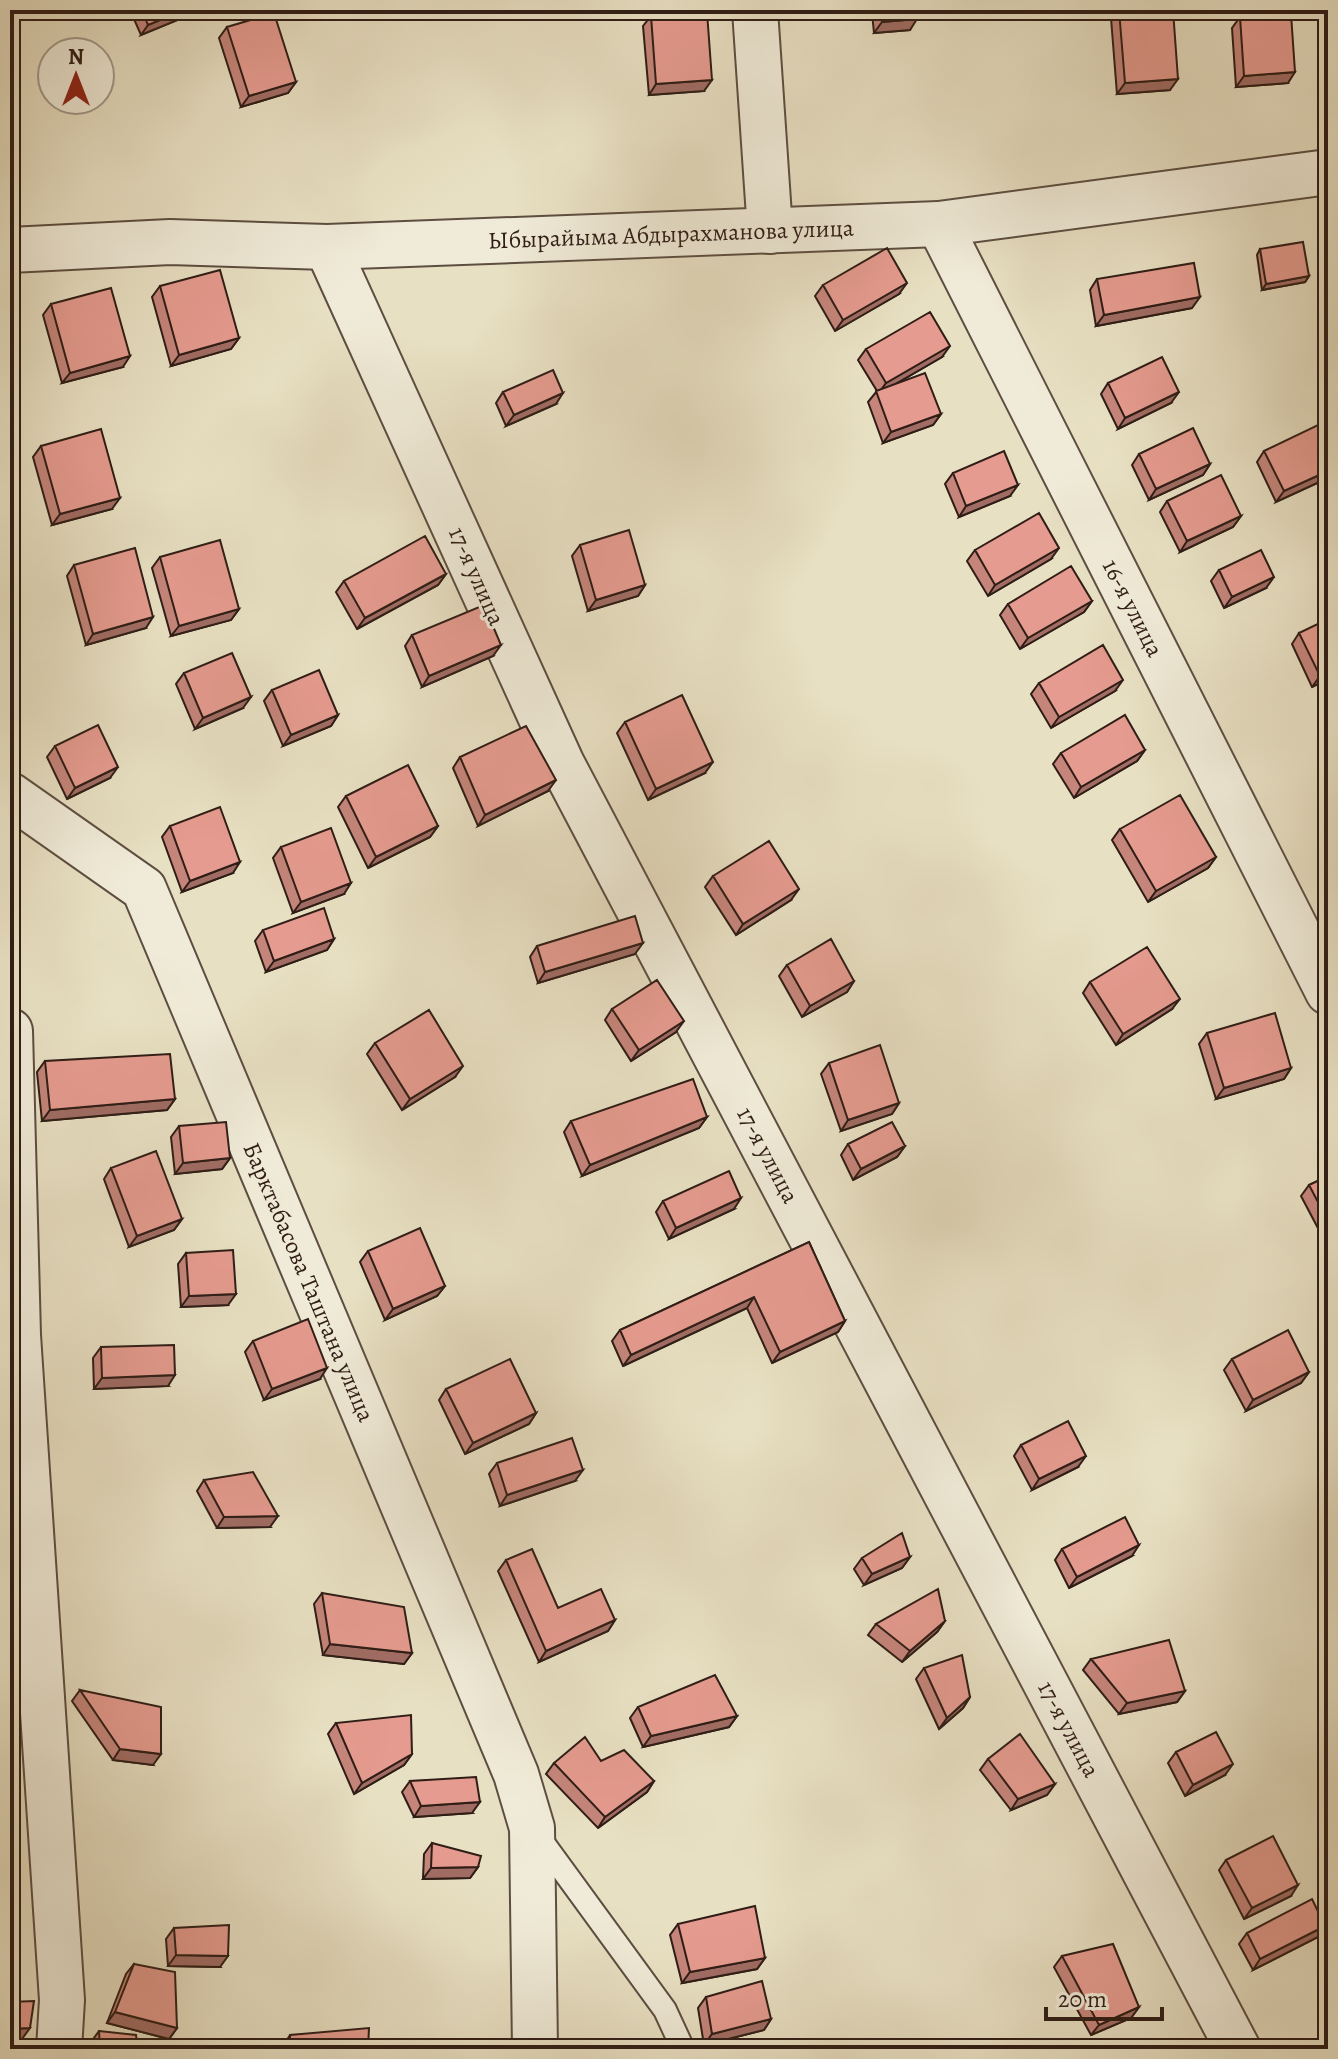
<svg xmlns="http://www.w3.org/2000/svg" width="1338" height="2059" font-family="Alegreya,serif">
	<rect width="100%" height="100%" fill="#e8e0c3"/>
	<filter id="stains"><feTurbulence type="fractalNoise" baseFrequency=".0025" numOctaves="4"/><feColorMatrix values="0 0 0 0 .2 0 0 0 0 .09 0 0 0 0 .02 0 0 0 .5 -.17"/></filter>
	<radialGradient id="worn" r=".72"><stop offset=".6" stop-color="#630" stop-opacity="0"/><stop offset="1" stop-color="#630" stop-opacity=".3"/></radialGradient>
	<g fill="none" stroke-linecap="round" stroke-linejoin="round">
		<defs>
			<path id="service" d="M538 1836 665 2010 683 2049"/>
			<path id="minor" d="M755 10 770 231
				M939 224 1328 992
				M327 247 562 764 1238 2049
				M10 795 144 889 516 1774 532 1828 535 2049
				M10 1031 18 1335 62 2000 59 2049"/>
			<path id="tertiary" d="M10 250 170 242 327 247 939 224 1328 172"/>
		</defs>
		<use href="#service" stroke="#5d4e41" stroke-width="26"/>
		<use href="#minor" stroke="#5d4e41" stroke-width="48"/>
		<use href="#tertiary" stroke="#5d4e41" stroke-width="48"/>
		<use href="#service" stroke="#f0ebd8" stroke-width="22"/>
		<use href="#minor" stroke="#f0ebd8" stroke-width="44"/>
		<use href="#tertiary" stroke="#f0ebd8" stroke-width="44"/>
	</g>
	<path fill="#c5857b" stroke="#2f1d16" stroke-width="2" d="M130 10H199L197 12 141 35Z
		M860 10H917L910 30 874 33 872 13 860 14Z
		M1117 10H1173L1170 90 1117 94 1111 18Z
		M651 16 704 91 649 95 643 26Z
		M1240 17 1288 83 1236 87 1232 28Z
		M227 27 296 82 288 93 241 107 219 38Z
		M1260 249 1309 276 1305 282 1262 290 1257 255Z
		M1097 279 1192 308 1096 326 1090 290Z
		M823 285 899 294 835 331 815 296Z
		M160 286 239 338 231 349 171 366 152 297Z
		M51 304 123 367 62 383 43 315Z
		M866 349 942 357 896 384 941 414 933 425 883 443 868 402 877 391 858 360Z
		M1108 383 1171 403 1118 429 1101 394Z
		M503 392 556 404 506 426 496 403Z
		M41 446 112 509 52 525 33 457Z
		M1328 447V478L1276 502 1257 462 1264 451Z
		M1139 454 1210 464 1203 475 1149 500 1132 465Z
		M953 473 1010 496 959 517 945 484Z
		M1167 501 1241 516 1233 527 1180 552 1160 512Z
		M580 545 645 585 638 596 588 611 572 556Z
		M975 550 1051 559 988 596 967 561Z
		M160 557 239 609 231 620 171 636 152 568Z
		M74 565 146 628 86 645 67 576Z
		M1219 570 1266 588 1224 608 1211 581Z
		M446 574 438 585 357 629 336 592 344 581Z
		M1092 601 1084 612 1020 649 1000 615 1008 604Z
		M1299 633 1328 679 1312 687 1292 644Z
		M412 635 493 656 422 687 405 646Z
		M184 673 243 708 195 729 176 684Z
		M1039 683 1115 691 1051 728 1031 694Z
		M272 690 338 715 331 726 283 746 264 701Z
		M625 722 705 773 648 800 617 733Z
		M55 746 110 778 67 799 47 757Z
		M1145 750 1137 761 1074 798 1053 764 1061 753Z
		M460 757 548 791 478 826 453 768Z
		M346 796 438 826 430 837 368 868 338 807Z
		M170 826 233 873 182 892 162 837Z
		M1120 829 1216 857 1208 868 1148 902 1112 840Z
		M281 847 344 894 293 913 273 858Z
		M713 876 791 900 736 935 705 887Z
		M263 930 334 939 327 950 266 972 255 941Z
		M537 946 635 954 538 983 530 957Z
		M787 965 854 981 847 992 802 1017 779 976Z
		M1090 982 1172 1009 1116 1045 1083 993Z
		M612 1009 676 1032 631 1061 605 1020Z
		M1207 1033 1291 1068 1284 1079 1216 1099 1199 1044Z
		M375 1043 455 1077 402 1110 367 1054Z
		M45 1061 175 1099 167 1110 42 1121 37 1072Z
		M829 1063 899 1103 892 1114 841 1131 821 1074Z
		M707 1117 699 1128 582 1176 564 1132 571 1121Z
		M179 1126 230 1158 222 1169 175 1174 171 1137Z
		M848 1144 905 1146 897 1157 853 1180 841 1155Z
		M111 1168 182 1219 174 1230 129 1247 104 1179Z
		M1328 1176V1227L1320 1232 1301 1196 1309 1185Z
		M663 1201 734 1209 669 1239 656 1212Z
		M809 1242 845 1321 838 1332 772 1363 747 1308 623 1366 612 1341 620 1330Z
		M368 1251 445 1286 437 1296 385 1320 360 1262Z
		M186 1253 228 1305 181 1307 178 1264Z
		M253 1341 320 1379 264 1400 245 1352Z
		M101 1347 168 1386 94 1389 93 1358Z
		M1232 1359 1309 1372 1301 1383 1246 1411 1224 1370Z
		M446 1389 536 1413 529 1424 465 1454 439 1400Z
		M1021 1445 1078 1467 1032 1490 1014 1456Z
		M497 1463 575 1481 500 1506 489 1474Z
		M204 1480 270 1527 217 1528 197 1491Z
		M1062 1549 1132 1556 1069 1588 1055 1560Z
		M910 1557 902 1568 864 1585 854 1569 862 1558Z
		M506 1560 558 1608 615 1620 608 1631 539 1662 498 1571Z
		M322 1593 412 1653 404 1664 323 1655 314 1604Z
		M945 1621 937 1632 902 1662 868 1635 876 1624Z
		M1091 1659 1185 1691 1177 1702 1119 1714 1083 1670Z
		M924 1668 970 1697 963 1708 939 1729 916 1679Z
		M80 1690 153 1765 113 1760 72 1701Z
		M638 1707 737 1716 729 1727 643 1747 630 1718Z
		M336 1723 412 1754 404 1765 354 1794 328 1734Z
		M1176 1752 1225 1775 1185 1796 1168 1763Z
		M988 1759 1055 1784 1047 1795 1011 1810 980 1770Z
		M554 1763 654 1781 647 1792 598 1828 546 1774Z
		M410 1781 472 1813 414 1817 402 1792Z
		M432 1843 478 1867 470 1878 423 1879 424 1854Z
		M1226 1860 1291 1896 1244 1919 1219 1870Z
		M678 1924 765 1958 757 1969 682 1983 670 1935Z
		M1325 1926 1318 1937 1253 1970 1239 1944 1247 1933Z
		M174 1928 220 1967 168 1966 166 1939Z
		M1062 1956 1139 2007 1131 2018 1091 2035 1054 1967Z
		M134 1964 177 2028 169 2039 107 2023 126 1974Z
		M706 1997 771 2019 764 2030 704 2045 698 2008Z
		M99 2031 138 2049H92L91 2042Z
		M290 2035 368 2049H283V2046Z"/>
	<path fill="#a06c64" stroke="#2f1d16" stroke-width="2" d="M184 10H199L197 12 141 35 148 25Z
		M863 10H874L872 13 860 14Z
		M917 19 910 30 874 33 882 22Z
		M1295 72 1288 83 1236 87 1244 76Z
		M1178 79 1170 90 1117 94 1125 83Z
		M712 80 704 91 649 95 656 84Z
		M296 82 288 93 241 107 249 96Z
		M1309 276 1305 282 1262 290 1266 284Z
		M907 283 899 294 835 331 843 320Z
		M1200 297 1192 308 1096 326 1104 315Z
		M239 338 231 349 171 366 179 355Z
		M950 346 942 357 878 394 886 383Z
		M130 356 123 367 62 383 70 373Z
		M1179 392 1171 403 1118 429 1125 418Z
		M563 393 556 404 506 426 514 415Z
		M941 414 933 425 883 443 891 432Z
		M1210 464 1203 475 1149 500 1156 489Z
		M1328 471V478L1276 502 1284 491Z
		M1018 485 1010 496 959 517 966 506Z
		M120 498 112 509 52 525 60 514Z
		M1241 516 1233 527 1180 552 1187 541Z
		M1059 548 1051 559 988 596 995 585Z
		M446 574 438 585 357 629 365 618Z
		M1274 577 1266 588 1224 608 1232 597Z
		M645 585 638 596 588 611 596 600Z
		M1092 601 1084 612 1020 649 1028 638Z
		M239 609 231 620 171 636 179 626Z
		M153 617 146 628 86 645 93 634Z
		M501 645 493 656 422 687 429 676Z
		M1328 672V679L1312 687 1320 676Z
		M1123 680 1115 691 1051 728 1059 717Z
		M251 697 243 708 195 729 203 718Z
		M338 715 331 726 283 746 291 735Z
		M1145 750 1137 761 1074 798 1081 787Z
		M713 762 705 773 648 800 656 789Z
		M118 767 110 778 67 799 75 788Z
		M556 780 548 791 478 826 485 815Z
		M438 826 430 837 368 868 376 857Z
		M1216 857 1208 868 1148 902 1156 891Z
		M240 862 233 873 182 892 190 881Z
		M351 883 344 894 293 913 301 902Z
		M799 889 791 900 736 935 743 924Z
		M334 939 327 950 266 972 274 961Z
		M643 943 635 954 538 983 545 972Z
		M854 981 847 992 802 1017 810 1006Z
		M1180 999 1172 1009 1116 1045 1123 1034Z
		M684 1021 676 1032 631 1061 639 1050Z
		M463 1066 455 1077 402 1110 410 1099Z
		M1291 1068 1284 1079 1216 1099 1224 1088Z
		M175 1099 167 1110 42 1121 50 1110Z
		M899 1103 892 1114 841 1131 848 1120Z
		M707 1117 699 1128 582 1176 590 1165Z
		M905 1146 897 1157 853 1180 861 1169Z
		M230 1158 222 1169 175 1174 183 1163Z
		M741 1198 734 1209 669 1239 676 1228Z
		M182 1219 174 1230 129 1247 137 1236Z
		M1328 1220V1227L1320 1232Z
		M445 1286 437 1296 385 1320 393 1309Z
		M236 1294 228 1305 181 1307 189 1296Z
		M754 1297 747 1308 623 1366 631 1355Z
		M845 1321 838 1332 772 1363 780 1352Z
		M327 1368 320 1379 264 1400 272 1389Z
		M1309 1372 1301 1383 1246 1411 1253 1400Z
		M175 1375 168 1386 94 1389 102 1378Z
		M536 1413 529 1424 465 1454 473 1443Z
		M1086 1456 1078 1467 1032 1490 1039 1479Z
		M583 1470 575 1481 500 1506 507 1495Z
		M278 1516 270 1527 217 1528 224 1517Z
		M1139 1545 1132 1556 1069 1588 1077 1577Z
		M910 1557 902 1568 864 1585 872 1574Z
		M615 1620 608 1631 539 1662 546 1651Z
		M945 1621 937 1632 902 1662 910 1651Z
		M330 1644 412 1653 404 1664 323 1655Z
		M1185 1691 1177 1702 1119 1714 1127 1703Z
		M970 1697 963 1708 939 1729 947 1718Z
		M737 1716 729 1727 643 1747 651 1736Z
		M120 1749 161 1754 153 1765 113 1760Z
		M412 1754 404 1765 354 1794 362 1783Z
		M1233 1764 1225 1775 1185 1796 1193 1785Z
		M654 1781 647 1792 598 1828 605 1817Z
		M1055 1784 1047 1795 1011 1810 1018 1799Z
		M480 1802 472 1813 414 1817 421 1806Z
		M478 1867 470 1878 423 1879 431 1868Z
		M1298 1885 1291 1896 1244 1919 1252 1908Z
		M1325 1926 1318 1937 1253 1970 1260 1959Z
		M176 1955 228 1956 220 1967 168 1966Z
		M765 1958 757 1969 682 1983 690 1972Z
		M1139 2007 1131 2018 1091 2035 1099 2025Z
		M115 2012 177 2028 169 2039 107 2023Z
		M771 2019 764 2030 704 2045 712 2034Z
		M30 2028 22 2039H10V2029Z"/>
	<path fill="#e59b8f" stroke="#2f1d16" stroke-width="2" d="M142 10H184L148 25Z
		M881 10H917V19L882 22Z
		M1119 10H1173L1178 79 1125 83Z
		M707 12 712 80 656 84 651 16Z
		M274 13 296 82 249 96 227 27Z
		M1291 14 1295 72 1244 76 1240 17Z
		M1303 242 1309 276 1266 284 1260 249Z
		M887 248 907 283 843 320 823 285Z
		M1194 263 1200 297 1104 315 1097 279Z
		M220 270 239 338 179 355 160 286Z
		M111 288 130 356 70 373 51 304Z
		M930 312 950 346 886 383 866 349Z
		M1162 357 1179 392 1125 418 1108 383Z
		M553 370 563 393 514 415 503 392Z
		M925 373 941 414 891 432 876 391Z
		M1318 425 1328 447V471L1284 491 1264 451Z
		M1193 428 1210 464 1156 489 1139 454Z
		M101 429 120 498 60 514 41 446Z
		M1004 451 1018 485 966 506 953 473Z
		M1221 475 1241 516 1187 541 1167 501Z
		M1039 513 1059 548 995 585 975 550Z
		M629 530 645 585 596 600 580 545Z
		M425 536 446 574 365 618 344 581Z
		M220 540 239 609 179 626 160 557Z
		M135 548 153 617 93 634 74 565Z
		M1261 550 1274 577 1232 597 1219 570Z
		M1071 566 1092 601 1028 638 1008 604Z
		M484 605 501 645 429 676 412 635Z
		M1328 619V672L1320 676 1299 633Z
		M1103 645 1123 680 1059 717 1039 683Z
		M232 653 251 697 203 718 184 673Z
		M319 670 338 715 291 735 272 690Z
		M682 695 713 762 656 789 625 722Z
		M1125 715 1145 750 1081 787 1061 753Z
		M98 725 118 767 75 788 55 746Z
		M526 726 556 780 485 815 460 757Z
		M408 765 438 826 376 857 346 796Z
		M1180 795 1216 857 1156 891 1120 829Z
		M220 807 240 862 190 881 170 826Z
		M331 828 351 883 301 902 281 847Z
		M769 841 799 889 743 924 713 876Z
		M324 908 334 939 274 961 263 930Z
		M635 916 643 943 545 972 537 946Z
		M831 939 854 981 810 1006 787 965Z
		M1147 947 1180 999 1123 1034 1090 982Z
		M657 980 684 1021 639 1050 612 1009Z
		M429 1010 463 1066 410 1099 375 1043Z
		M1275 1013 1291 1068 1224 1088 1207 1033Z
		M880 1045 899 1103 848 1120 829 1063Z
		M170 1054 175 1099 50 1110 45 1061Z
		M693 1079 707 1117 590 1165 571 1121Z
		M226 1122 230 1158 183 1163 179 1126Z
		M892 1122 905 1146 861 1169 848 1144Z
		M156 1151 182 1219 137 1236 111 1168Z
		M729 1171 741 1198 676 1228 663 1201Z
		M1328 1176V1221L1309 1185Z
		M420 1228 445 1286 393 1309 368 1251Z
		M809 1242 845 1321 780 1352 754 1297 631 1355 620 1330Z
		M233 1250 236 1294 189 1296 186 1253Z
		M308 1319 327 1368 272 1389 253 1341Z
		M1288 1330 1309 1372 1253 1400 1232 1359Z
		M174 1345 175 1375 102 1378 101 1347Z
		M510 1359 536 1413 473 1443 446 1389Z
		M1068 1421 1086 1456 1039 1479 1021 1445Z
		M572 1438 583 1470 507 1495 497 1463Z
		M253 1472 278 1516 224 1517 204 1480Z
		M1125 1517 1139 1545 1077 1577 1062 1549Z
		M902 1533 910 1557 872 1574 862 1558Z
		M532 1549 558 1608 601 1589 615 1620 546 1651 506 1560Z
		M938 1589 945 1621 910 1651 876 1624Z
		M322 1593 404 1607 412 1653 330 1644Z
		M1169 1640 1185 1691 1127 1703 1091 1659Z
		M962 1655 970 1697 947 1718 924 1668Z
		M715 1675 737 1716 651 1736 638 1707Z
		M80 1690 161 1707V1754L120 1749Z
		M411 1715 412 1754 362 1783 336 1723Z
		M1216 1732 1233 1764 1193 1785 1176 1752Z
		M1020 1734 1055 1784 1018 1799 988 1759Z
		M585 1737 601 1761 624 1750 654 1781 605 1817 554 1763Z
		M476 1777 480 1802 421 1806 410 1781Z
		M1273 1836 1298 1885 1252 1908 1226 1860Z
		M432 1843 481 1856 478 1867 431 1868Z
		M1312 1899 1325 1926 1260 1959 1247 1933Z
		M755 1906 765 1958 690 1972 678 1924Z
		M229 1925 228 1956 176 1955 174 1928Z
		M1113 1944 1139 2007 1099 2025 1062 1956Z
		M134 1964 175 1972 177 2028 115 2012Z
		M762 1981 771 2019 712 2034 706 1997Z
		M34 2001 30 2028 10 2029V2002Z
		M369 2028 368 2049H290V2035Z
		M99 2031 136 2035 138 2049H100Z
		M1185 2044 1186 2049H1166Z"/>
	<g text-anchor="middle" stroke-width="6" stroke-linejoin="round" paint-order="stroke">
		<g font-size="24" fill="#2f1d16" stroke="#f0ebd8">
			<text transform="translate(671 234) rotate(-2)" y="8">Ыбырайыма Абдырахманова улица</text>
			<text transform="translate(477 576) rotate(66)" y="8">17-я улица</text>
			<text transform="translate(1133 608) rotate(63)" y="8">16-я улица</text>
			<text transform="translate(768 1155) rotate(62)" y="8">17-я улица</text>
			<text transform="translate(309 1282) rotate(67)" y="8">Барктабасова Таштана улица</text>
			<text transform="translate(1069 1729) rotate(62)" y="8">17-я улица</text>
		</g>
	</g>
	<rect width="1338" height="2059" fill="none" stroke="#e8e0c3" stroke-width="40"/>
	<rect x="12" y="12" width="1314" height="2035" fill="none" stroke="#2f1d16" stroke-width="4"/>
	<rect x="20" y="20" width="1298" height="2019" fill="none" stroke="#2f1d16" stroke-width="2"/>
	<g transform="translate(76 76)"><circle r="38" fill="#f0ebd8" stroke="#a3998a" stroke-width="2"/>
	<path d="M0-6L14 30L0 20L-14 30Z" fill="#8f2418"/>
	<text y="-12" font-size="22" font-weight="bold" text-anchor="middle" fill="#2f1d16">N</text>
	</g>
	<path d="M1046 2007v12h116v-12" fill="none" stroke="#2f1d16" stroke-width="4"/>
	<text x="1058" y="2007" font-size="24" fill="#2f1d16" stroke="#f0ebd8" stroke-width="6" paint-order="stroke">20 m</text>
	<rect width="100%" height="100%" filter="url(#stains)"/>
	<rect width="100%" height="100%" fill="url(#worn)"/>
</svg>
